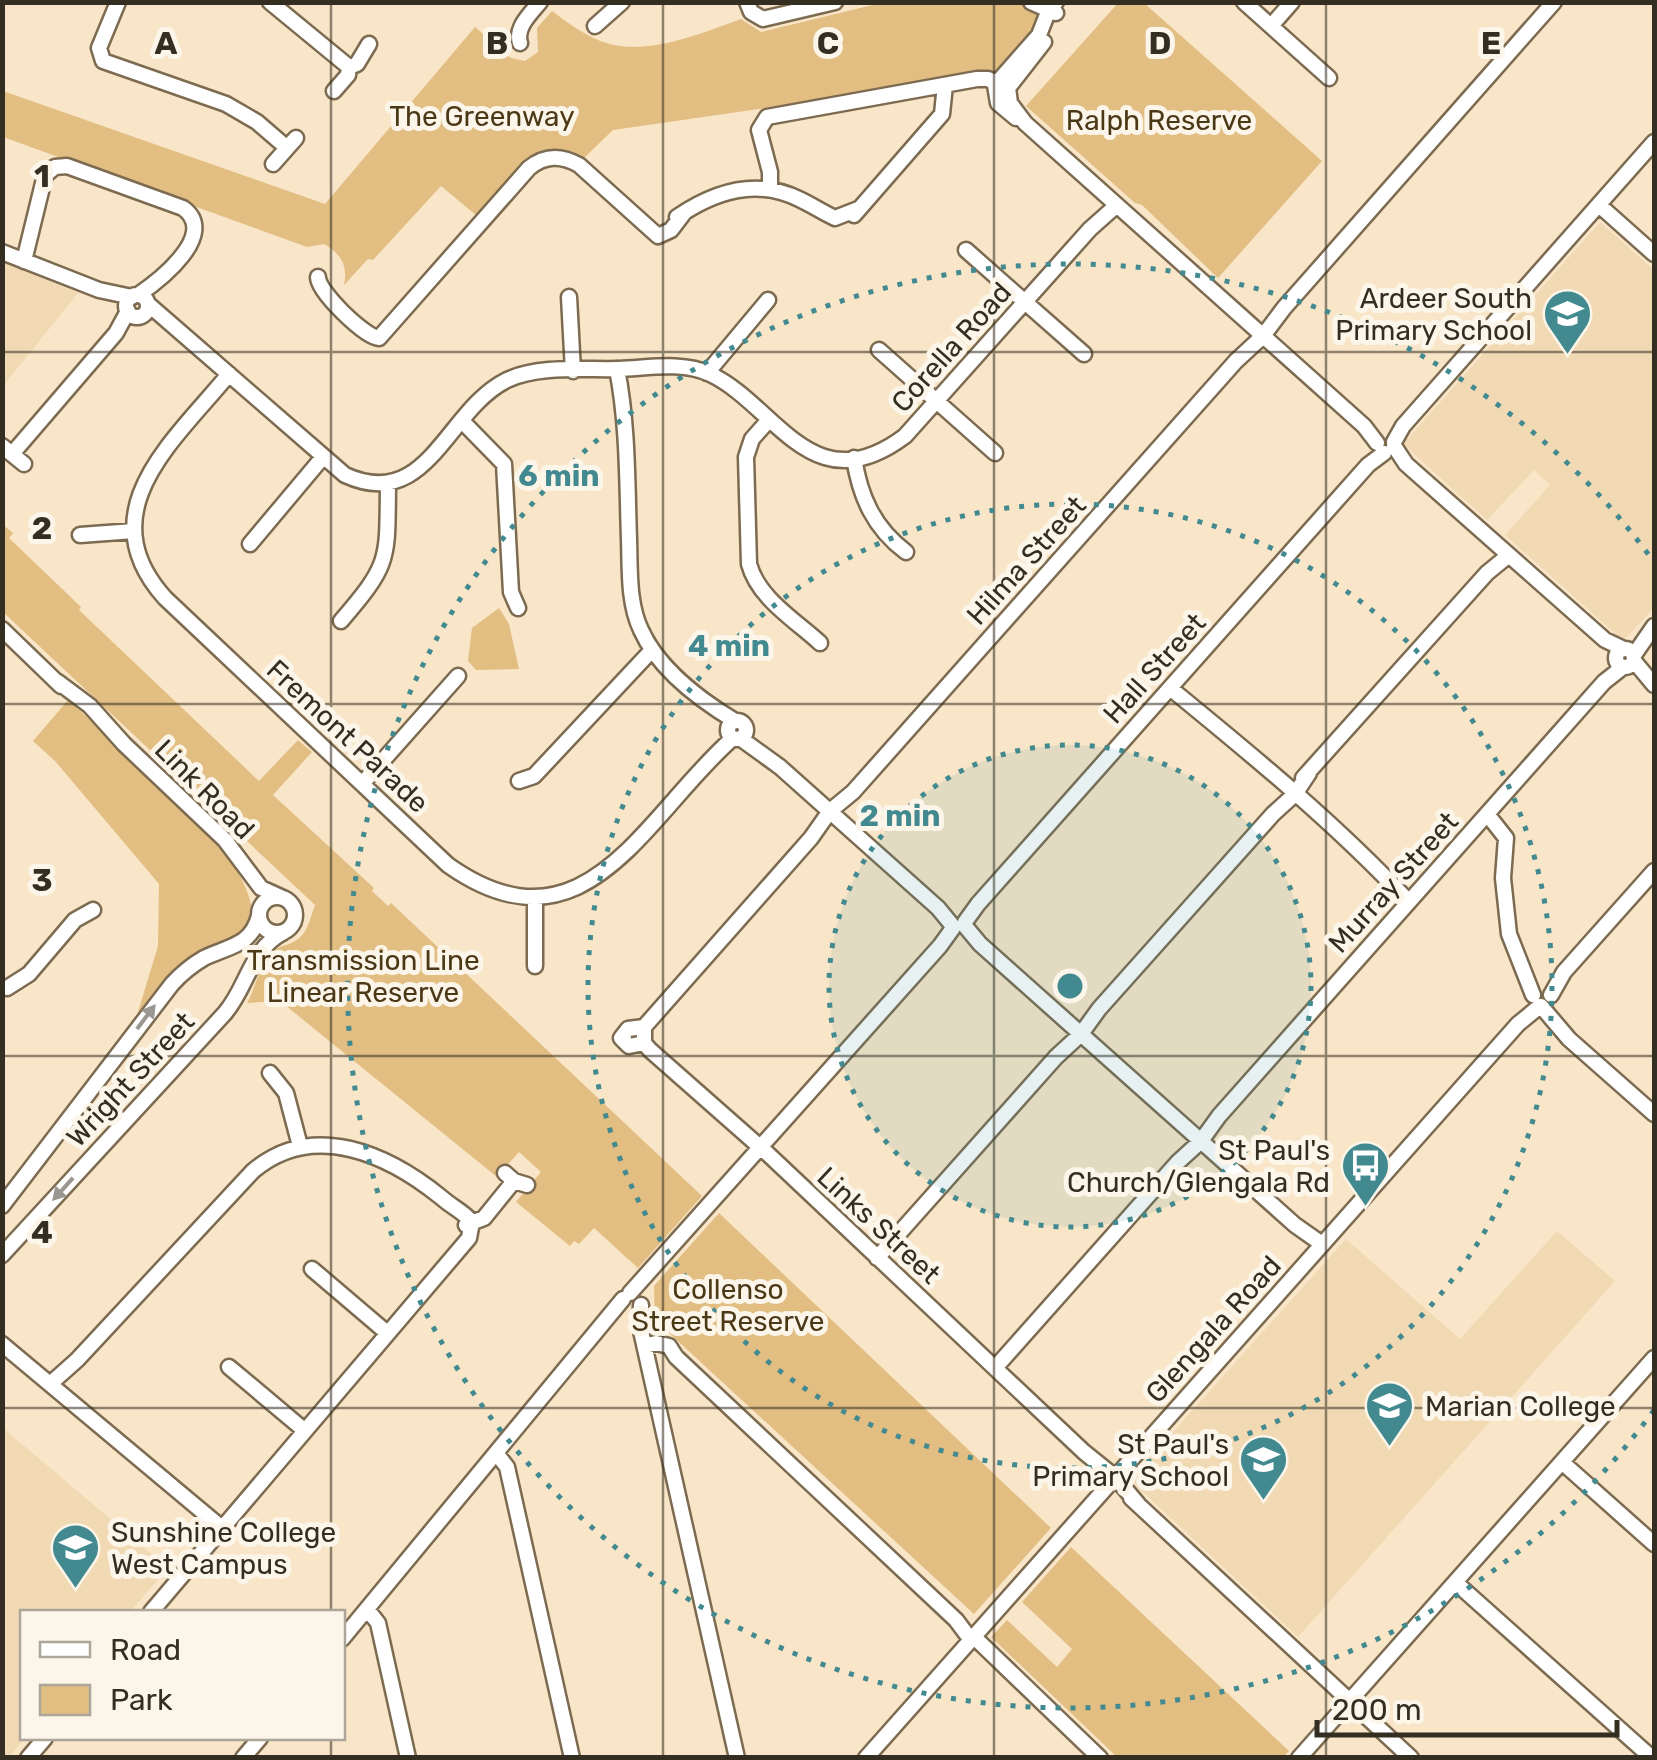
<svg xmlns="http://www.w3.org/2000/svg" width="1657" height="1760" font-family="Rubik,sans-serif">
	<rect width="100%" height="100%" fill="#f9e6c8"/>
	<path fill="#f1d9b4" d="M1600 222 1654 270V608L1626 638 1618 636 1505 535 1550 485 1534 470 1487 520 1403 444Z
		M3 262 78 293 3 386Z
		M1557 1231 1615 1281 1298 1637 1130 1480 1346 1239 1460 1339Z
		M3 1428 168 1568 130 1612H22L25 1738 8 1758 2 1757Z"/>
	<path fill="#e2be83" d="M881 3H1021L1045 13 1015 57 995 75 613 130 584 158C539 127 505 186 477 216L441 186 373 260 368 259 344 285C348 265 341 254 324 244L307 247 3 137V91L325 204 475 27 511 58 525 61 538 52 537 28 552 11C565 21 582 33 598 40 642 59 699 34 741 19L761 32Z
		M1118 3H1144L1322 161 1218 278 1142 205 1135 203 1026 106Z
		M2 524 13 533 9 538 81 607 79 610 259 781 298 740 312 752 273 795 374 888 372 891 388 906 391 903 702 1196 638 1268 594 1228 579 1244 574 1241 570 1246 516 1202 541 1172 519 1152 497 1177 280 1001 247 1003C255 989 258 971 267 958 274 946 285 947 295 941 308 934 310 918 315 905L3 612Z
		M499 608 509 624 519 669 476 670 468 661 472 628Z
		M68 700C114 743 269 861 251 927L138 1012 158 946 159 884 55 761 33 741Z
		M719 1213 1051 1528 974 1614 655 1320 654 1286Z
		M1071 1547 1289 1751 1283 1757H1117L991 1637 1007 1620 1057 1667 1072 1649 1022 1602Z"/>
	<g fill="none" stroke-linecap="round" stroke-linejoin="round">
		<defs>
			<path id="minor" d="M118 2 99 48 103 61 226 104 257 122 286 147
				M270 2 349 67 357 64 369 44
				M747 2 751 12 763 19 835 2
				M1031 2 1056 13
				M1244 2 1329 78
				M595 26 622 2
				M1271 26 1292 2
				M520 43C515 28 530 14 540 2
				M1008 88 1010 103 1025 123 1364 426 1377 443
				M1008 88 1044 42
				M334 91 348 75 349 67
				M1016 118 998 103 995 85 1039 35 1048 12 1056 2
				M273 164 296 138
				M770 189V172L759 130 767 117 977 79H988L1008 88
				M1599 205 1654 254
				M854 215 942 114 945 85
				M677 217C715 191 756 178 799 199 812 205 822 212 835 218L858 209
				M966 250 1084 354
				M2 252 99 290 132 297
				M24 261 45 175 55 167 67 166 183 208C219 234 160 280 138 295
				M318 277C318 292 365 337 379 338L529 168C545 155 561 155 579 165L658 236 671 230 684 213
				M126 306a11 11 0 1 1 22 0a11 11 0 1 1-22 0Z
				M569 297 573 371
				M148 304 345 475C428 513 446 410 507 380 539 365 585 370 619 369 648 368 682 361 710 374 776 405 812 506 905 436L1090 229 1117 205
				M879 350 995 453
				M617 369C628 425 627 482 629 539 630 569 628 603 641 630 658 668 700 700 735 721
				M707 373 768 300
				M229 374C175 440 87 511 165 598L448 865C585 962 645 815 733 738
				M462 421 504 464 511 592 518 608
				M768 421 752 439 746 457 749 564C758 598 795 620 820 643
				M1394 442 1403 426 1654 142
				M2 446 24 464
				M1394 446 1406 464 1605 640 1624 649
				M12 454 116 333 128 311
				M854 458C860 497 874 528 906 552
				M80 535 134 531
				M250 544 323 457
				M341 621C391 563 387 560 388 485
				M2 629 61 686
				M1616 658a9 9 0 1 1 18 0a9 9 0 1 1-18 0Z
				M1634 655 1654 626
				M1634 661 1654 685
				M58 682 90 706 124 744 225 840 261 888 283 898
				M1170 688C1252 755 1336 824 1409 902
				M728 730a9 9 0 1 1 18 0a9 9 0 1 1-18 0Z
				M740 738 780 767 938 908 952 925
				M1303 778 1487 573 1509 555
				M519 781 534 776 652 650
				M362 784 458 676
				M1487 814 1506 838 1503 878 1509 934 1533 995
				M259 915a18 18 0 1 1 36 0a18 18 0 1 1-36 0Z
				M535 897V966
				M965 922 978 904 1368 465 1384 453
				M965 926 980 944 1295 1225 1322 1244
				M7 988 29 974 75 920 93 910
				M1551 995 1564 972 1654 871
				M1541 1006 1569 1039 1654 1114
				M644 1043 629 1046 621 1038 628 1029 644 1027
				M270 1073 286 1093 300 1146
				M505 1173 514 1181 527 1185
				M2 1206 172 984C182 973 192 965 204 958 229 946 251 946 259 916
				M466 1225 484 1218 514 1181
				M2 1255 225 1013C248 986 250 949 284 932
				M877 1258 1056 1057 1081 1034 1099 1009 1273 814 1295 794 1309 773
				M312 1269 386 1332
				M630 1293 940 946 953 928
				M641 1305V1331L737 1758
				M2 1344 222 1528
				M645 1346 656 1343 669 1346 676 1357 956 1620 971 1640
				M229 1367 304 1430
				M995 1368 1178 1162 1201 1141 1219 1116 1604 682 1623 667
				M50 1384 77 1360 253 1171C313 1120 388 1154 442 1198 452 1207 464 1212 472 1222L469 1238 151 1612
				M496 1453 507 1467 572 1758
				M1563 1463 1654 1544
				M1131 1498 1411 1758
				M1138 1504 1115 1477 1084 1452 768 1154 650 1050 644 1043V1027L811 838 830 811 853 792 1236 361 1263 336 1284 308 1554 2
				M1455 1582 1652 1758
				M367 1609 378 1623 408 1758
				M973 1636 1100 1758
				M342 1639 623 1299
				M28 1758 45 1738
				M243 1758 260 1738
				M866 1758 1518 1024 1540 1006
				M1299 1758 1654 1358"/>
		</defs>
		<use href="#minor" stroke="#7c6b50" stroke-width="19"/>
		<use href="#minor" stroke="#fff" stroke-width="14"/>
	</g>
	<defs><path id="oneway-solid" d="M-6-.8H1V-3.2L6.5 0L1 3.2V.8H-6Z" transform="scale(2.5)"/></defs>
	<g fill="#9a9690">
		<use href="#oneway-solid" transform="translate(146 1017) rotate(-53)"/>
		<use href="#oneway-solid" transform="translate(63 1189) rotate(132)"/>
	</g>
	<path fill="none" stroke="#342d21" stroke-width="2.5" stroke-opacity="0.55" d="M331 2V1612M663 2V1758M994 2V1758M1326 2V1758M2 352H1654M2 704H1654M2 1056H1654M2 1408H1654M331 1738V1758"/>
	<circle cx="1070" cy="986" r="241" fill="#438a90" fill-opacity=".12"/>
	<g fill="none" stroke="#438a90" stroke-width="5" stroke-dasharray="5 10">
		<circle cx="1070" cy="986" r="241"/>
		<circle cx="1070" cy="986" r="482"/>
		<path d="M1654 1410A722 722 0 1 1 1654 562"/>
	</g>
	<defs>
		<symbol id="school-pin" viewBox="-11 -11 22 30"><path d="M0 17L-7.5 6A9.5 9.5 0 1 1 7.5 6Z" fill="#438a90" stroke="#fcf5e9"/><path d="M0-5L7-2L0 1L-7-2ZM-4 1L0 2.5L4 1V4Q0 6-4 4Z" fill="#fff"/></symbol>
		<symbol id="bus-pin" viewBox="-11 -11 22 30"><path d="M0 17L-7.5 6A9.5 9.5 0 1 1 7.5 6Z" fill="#438a90" stroke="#fcf5e9"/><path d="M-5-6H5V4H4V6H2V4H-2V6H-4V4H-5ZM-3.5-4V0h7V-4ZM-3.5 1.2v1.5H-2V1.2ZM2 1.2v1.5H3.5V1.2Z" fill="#fff"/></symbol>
	</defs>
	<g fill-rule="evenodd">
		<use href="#school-pin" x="1540" y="286" width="55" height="75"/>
		<use href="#bus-pin" x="1338" y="1138" width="55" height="75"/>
		<use href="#school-pin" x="1362" y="1378" width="55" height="75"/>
		<use href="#school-pin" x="1236" y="1432" width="55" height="75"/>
		<use href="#school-pin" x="48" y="1520" width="55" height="75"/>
	</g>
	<g text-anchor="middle" stroke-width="10" stroke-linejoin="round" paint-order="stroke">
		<g font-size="28" fill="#4b3816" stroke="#fcf5e9">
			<text x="482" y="126">The Greenway</text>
			<text x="1159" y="130">Ralph Reserve</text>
			<text x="363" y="970">Transmission Line<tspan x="363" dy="32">Linear Reserve</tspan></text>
			<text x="728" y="1299">Collenso<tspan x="728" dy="32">Street Reserve</tspan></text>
		</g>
		<g font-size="28" fill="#342d21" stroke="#fcf5e9" text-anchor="end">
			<text x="1532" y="308">Ardeer South<tspan x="1532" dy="32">Primary School</tspan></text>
			<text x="1330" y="1160">St Paul's<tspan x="1330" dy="32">Church/Glengala Rd</tspan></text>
			<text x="1425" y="1416" text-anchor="start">Marian College</text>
			<text x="1229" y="1454">St Paul's<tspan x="1229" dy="32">Primary School</tspan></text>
			<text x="111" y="1542" text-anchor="start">Sunshine College<tspan x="111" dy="32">West Campus</tspan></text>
		</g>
		<g font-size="28" fill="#342d21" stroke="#fcf5e9">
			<text transform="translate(951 347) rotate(-48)" y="10">Corella Road</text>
			<text transform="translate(1026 560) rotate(-48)" y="10">Hilma Street</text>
			<text transform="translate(1154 668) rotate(-48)" y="10">Hall Street</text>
			<text transform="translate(348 736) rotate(43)" y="10">Fremont Parade</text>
			<text transform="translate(205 789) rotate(45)" y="10">Link Road</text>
			<text transform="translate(1393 882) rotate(-48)" y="10">Murray Street</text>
			<text transform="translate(130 1079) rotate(-47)" y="10">Wright Street</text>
			<text transform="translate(879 1225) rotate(43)" y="10">Links Street</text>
			<text transform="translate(1213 1329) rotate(-48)" y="10">Glengala Road</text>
		</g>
	</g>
	<g font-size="32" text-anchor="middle" font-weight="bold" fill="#342d21" stroke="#fcf5e9" stroke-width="10" stroke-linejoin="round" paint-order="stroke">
		<text x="166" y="54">A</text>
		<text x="497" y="54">B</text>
		<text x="828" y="54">C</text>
		<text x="1160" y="54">D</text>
		<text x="1491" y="54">E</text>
		<text x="42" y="187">1</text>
		<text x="42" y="539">2</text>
		<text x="42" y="891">3</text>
		<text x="42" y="1243">4</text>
	</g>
	<circle cx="1070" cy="986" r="15" fill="#438a90" stroke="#fcf5e9" stroke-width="5"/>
	<g font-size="30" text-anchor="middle" font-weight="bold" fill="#438a90" stroke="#fcf5e9" stroke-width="10" stroke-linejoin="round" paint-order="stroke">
		<text x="559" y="486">6 min</text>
		<text x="729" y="656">4 min</text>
		<text x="900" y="826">2 min</text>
	</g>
	<rect width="1657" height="1760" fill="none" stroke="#342d21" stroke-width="10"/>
	<rect x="20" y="1610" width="325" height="130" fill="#fcf5e9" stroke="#aca599" stroke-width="2.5"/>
	<rect x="40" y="1642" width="50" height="15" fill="#ffffff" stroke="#aca599" stroke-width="2.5"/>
	<text x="110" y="1660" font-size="30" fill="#342d21">Road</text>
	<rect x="40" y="1685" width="50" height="30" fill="#e2be83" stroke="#aca599" stroke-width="2.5"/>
	<text x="110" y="1710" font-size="30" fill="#342d21">Park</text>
	<path d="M1317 1720v15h300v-15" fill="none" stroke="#342d21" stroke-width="5"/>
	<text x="1332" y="1720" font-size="30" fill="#342d21" stroke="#fcf5e9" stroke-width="8" paint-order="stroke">200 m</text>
</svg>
